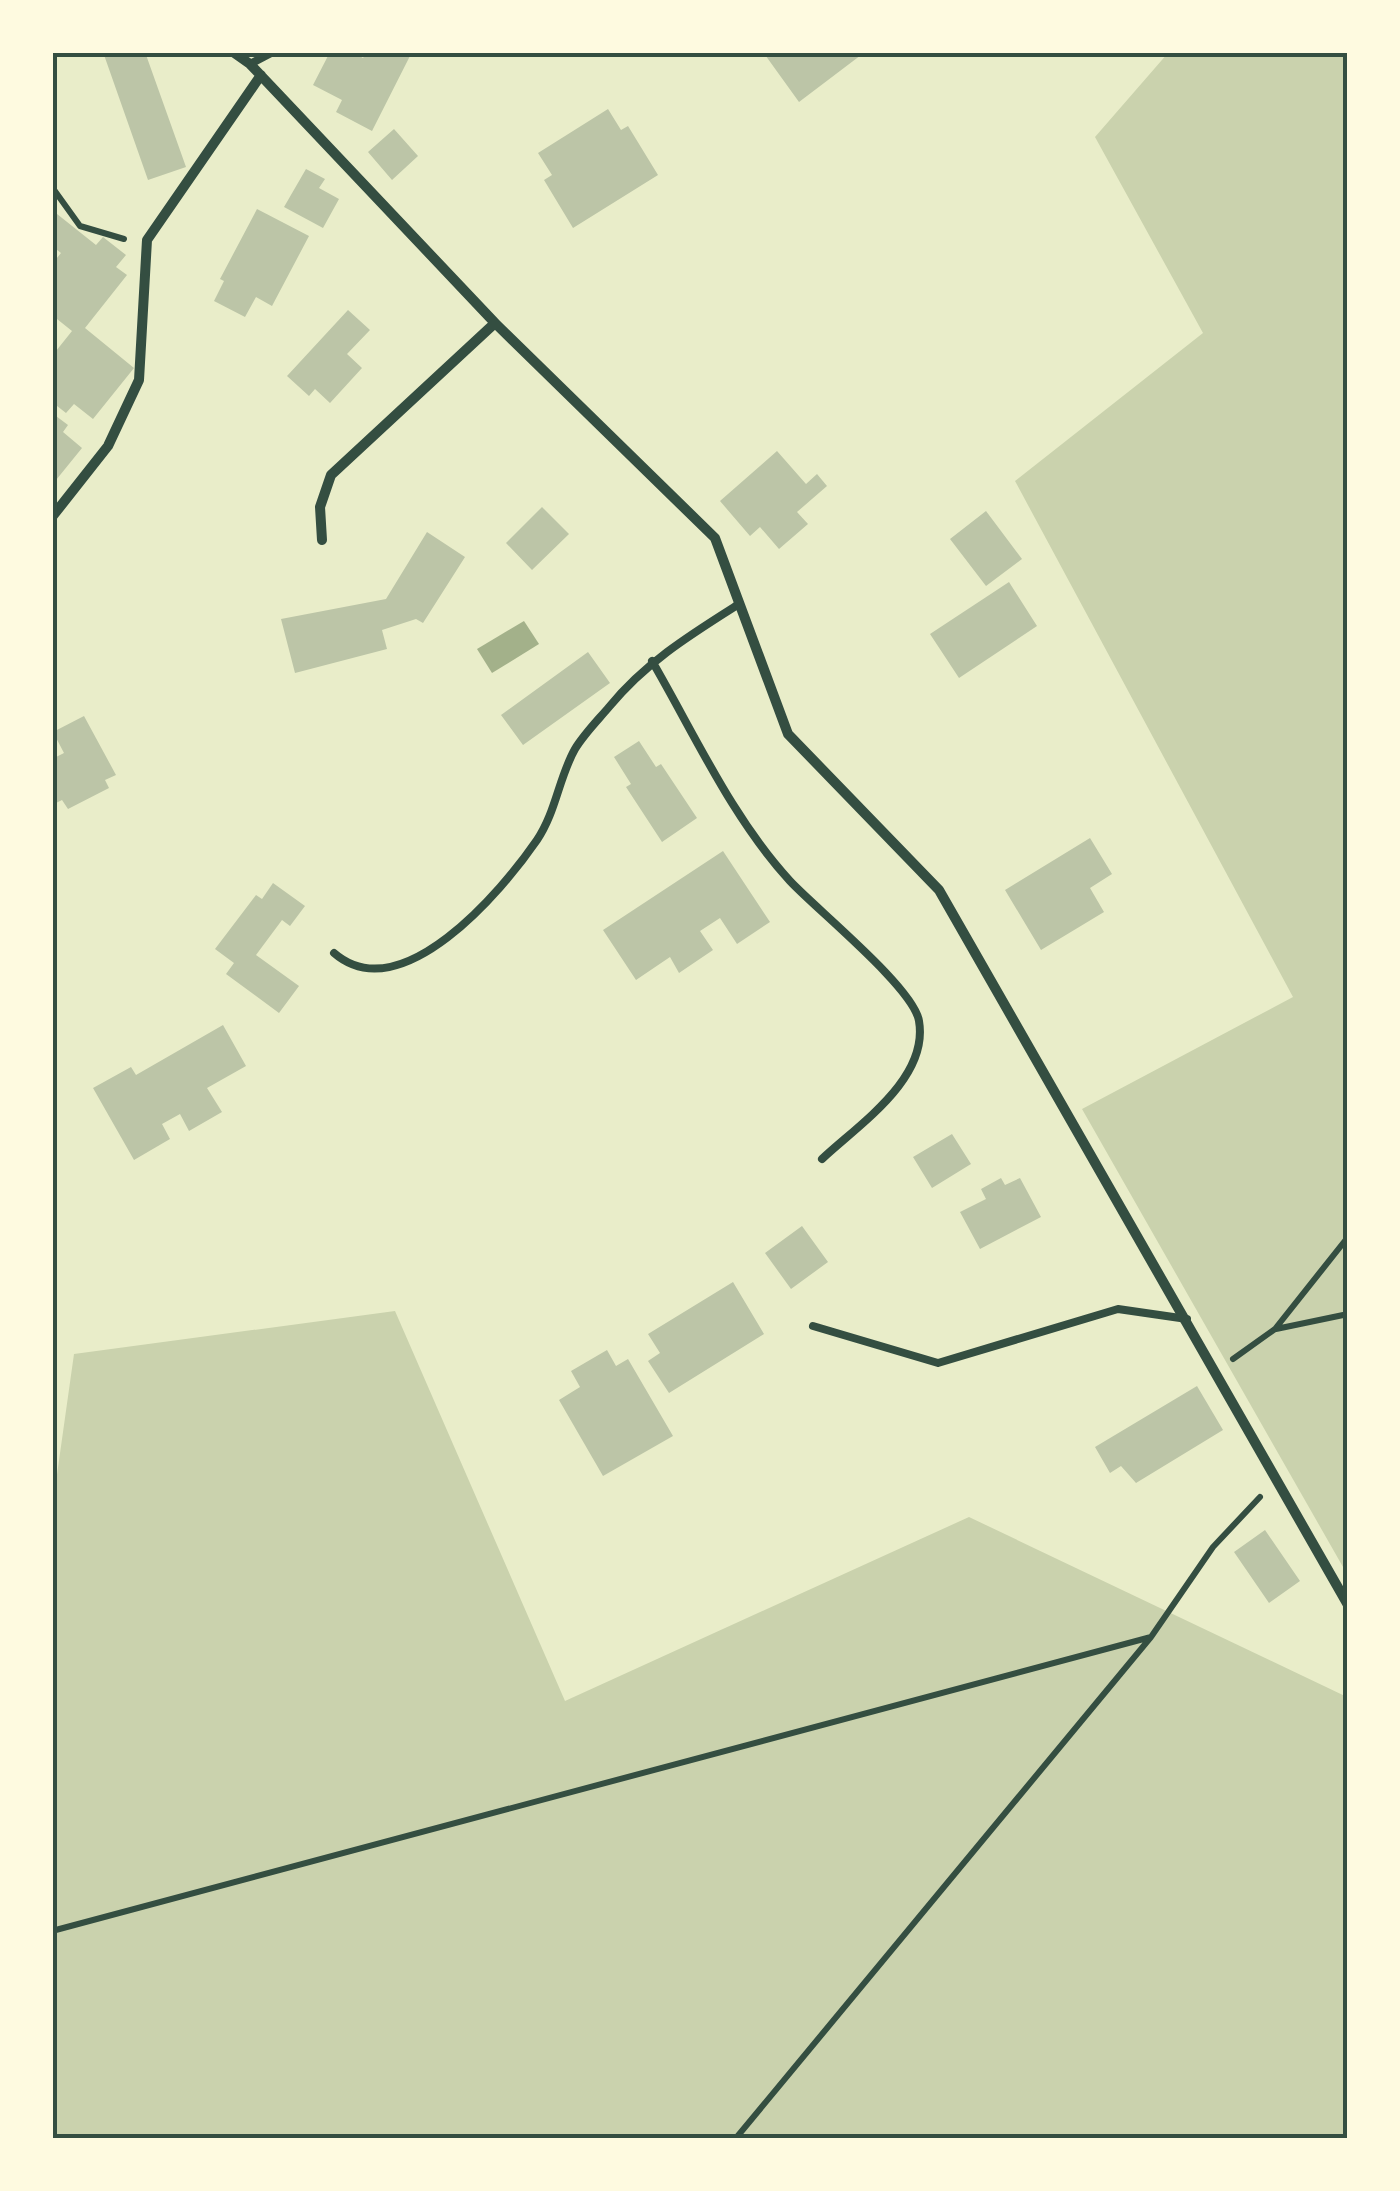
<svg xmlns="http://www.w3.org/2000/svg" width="1400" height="2191" font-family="'Libre Baskerville',serif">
	<rect width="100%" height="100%" fill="#e9edc9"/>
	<path fill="#cad2ad" d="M1168 53H1347V1574L1082 1109 1293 997 1015 481 1203 333 1095 137Z
		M395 1311 565 1701 969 1517 1347 1697V2138H53L52 1510 74 1354Z"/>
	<path fill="#a3b18a" d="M524 621 539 644 492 673 477 649Z"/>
	<path fill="#bcc5a7" d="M103 52H145L186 167 148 180Z
		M330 52H353L363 58 367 52H412L372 131 336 112 342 100 313 85Z
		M763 52H865L799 102Z
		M608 109 621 130 628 126 658 175 573 228 544 180 552 175 538 153Z
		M394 129 418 156 392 180 368 152Z
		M306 169 325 179 319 188 339 199 323 228 284 207Z
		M257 209 309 236 272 306 256 297 245 317 214 301 224 281 220 279Z
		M52 210 96 245 103 237 126 255 116 267 127 275 85 328 134 368 93 419 74 404 66 413 52 402V356L72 331 52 315V264L61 253 52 246Z
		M348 310 370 330 347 354 362 368 330 403 315 389 309 396 287 376Z
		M52 413 68 425 63 432 82 448 52 485Z
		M777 451 806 484 817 474 827 486 797 512 808 524 779 549 760 527 750 536 720 501Z
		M542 507 569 534 532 570 506 543Z
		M986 511 1022 559 986 586 950 539Z
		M427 532 465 557 423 623 416 619 382 630 387 649 295 673 281 619 386 599Z
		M1009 582 1037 626 959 678 930 634Z
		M588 652 610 683 523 745 501 715Z
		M84 716 116 775 105 780 109 788 68 809 62 800 52 805V759L64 753 53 732Z
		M639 741 656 767 661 764 697 818 662 842 626 787 631 784 614 757Z
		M1090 838 1112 874 1090 888 1104 912 1041 950 1005 890Z
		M723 851 770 922 737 944 720 918 700 931 713 950 679 973 670 957 636 980 603 930Z
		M273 883 305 906 290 926 282 920 256 955 299 986 279 1013 226 974 234 963 215 949 256 895 262 899Z
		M223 1025 246 1066 207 1088 222 1112 189 1131 180 1114 162 1124 170 1139 134 1160 93 1088 131 1067 136 1075Z
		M952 1134 971 1164 932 1188 913 1157Z
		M1001 1178 1005 1185 1020 1178 1041 1217 980 1249 960 1212 986 1199 981 1189Z
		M802 1226 828 1262 791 1289 765 1253Z
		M733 1282 764 1334 669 1393 648 1361 660 1353 648 1334Z
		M607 1350 616 1366 628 1359 673 1436 603 1476 559 1400 580 1387 571 1371Z
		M1197 1386 1223 1430 1136 1483 1121 1466 1110 1473 1095 1447Z
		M1265 1530 1300 1581 1269 1603 1234 1552Z"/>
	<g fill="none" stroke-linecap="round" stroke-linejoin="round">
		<path stroke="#344e41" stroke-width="6" d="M52 187 80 226 124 239
			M1276 1329 1348 1314
			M1233 1359 1275 1329 1348 1237
			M52 1931 1151 1637
			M736 2138 1151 1637 1213 1547 1260 1497"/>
		<path stroke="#344e41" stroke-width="8" d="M250 64 273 52
			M652 661C695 735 732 818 790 881 817 910 914 988 919 1021 929 1079 858 1125 822 1159
			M334 953C401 1011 502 891 537 840 556 812 559 777 575 749 584 734 598 720 609 707 646 662 690 635 739 604
			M813 1326 938 1363 1118 1309 1187 1319"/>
		<path stroke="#344e41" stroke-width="10" d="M233 52 250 64 495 323 715 538 788 734 939 890 1348 1605
			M52 517 108 446 139 380 147 240 261 75
			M322 540 320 507 331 475 495 323"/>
	</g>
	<rect width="1400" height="2191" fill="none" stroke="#fefae0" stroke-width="110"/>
	<rect x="55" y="55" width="1290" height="2081" fill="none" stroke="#344e41" stroke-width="4"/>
</svg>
